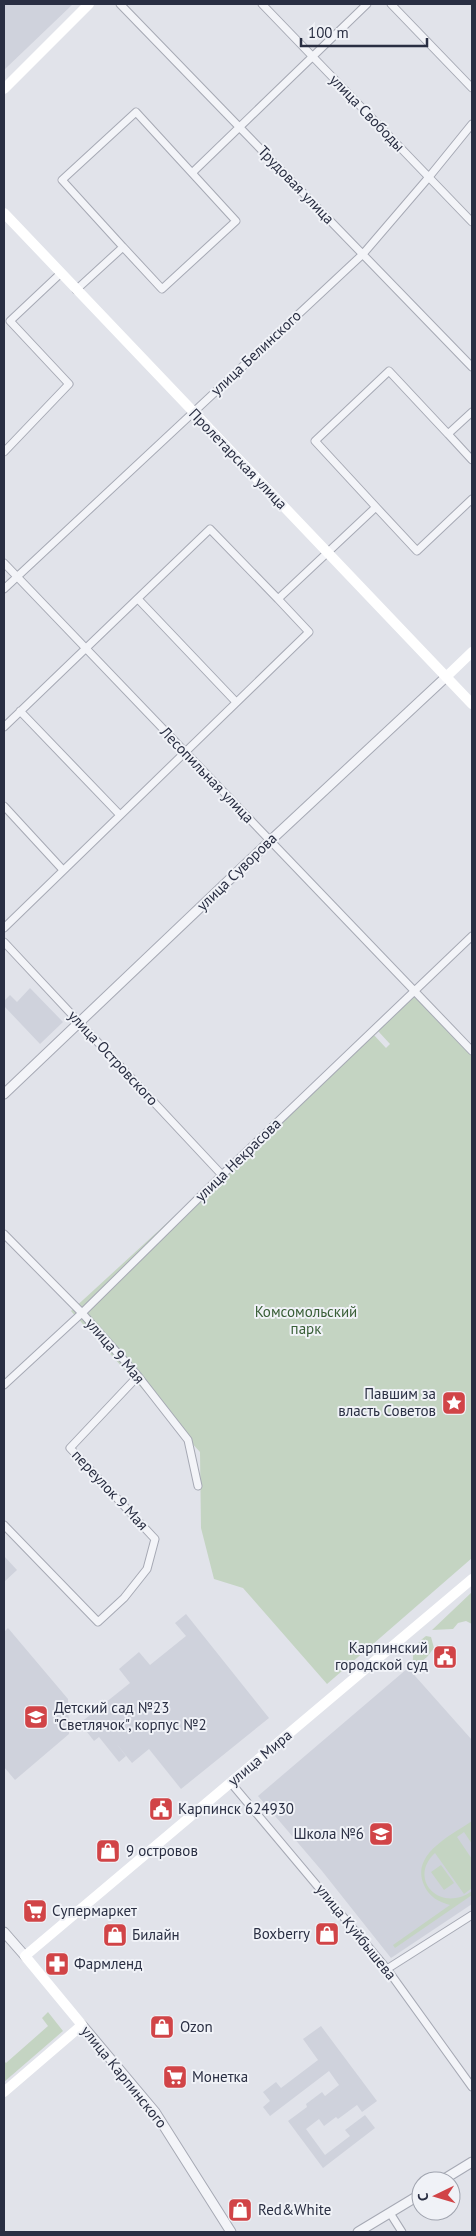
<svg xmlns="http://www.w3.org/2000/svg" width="476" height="2236" font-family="'PT Sans',sans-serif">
	<rect width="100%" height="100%" fill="#e1e3ea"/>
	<path fill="#cfd2dc" d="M4 4H73L4 70Z
		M30 988 63 1022 40 1044 4 1006V1001L10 995 17 1002Z
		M4 1556 17 1570 4 1582Z
		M186 1614 269 1718 181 1789 149 1749 132 1763 115 1742 126 1756 119 1762 99 1737 94 1741 80 1723 130 1683 119 1669 139 1652 150 1665 186 1636 175 1623Z
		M8 1628 68 1699 69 1734 15 1780 4 1767V1632Z
		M408 1668 472 1740V1904L391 1958 322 1871 258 1796Z
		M321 2026 377 2101 362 2112 357 2105 338 2119 336 2117 324 2126 319 2119 306 2129 325 2155 350 2136 345 2130 365 2115 375 2128 323 2168 288 2121 307 2107 306 2104 322 2092 325 2096 339 2085 329 2071 270 2116 263 2107 270 2101 263 2092 276 2082 281 2088 318 2060 303 2039Z"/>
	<path fill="#c4d4c2" d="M417 994 472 1054V1558L327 1684 243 1588 214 1579 201 1528 200 1452 71 1311 373 1034 386 1048 390 1044 378 1031Z
		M472 1592V1624L466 1621 458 1623 453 1629 432 1630Z
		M426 1636 431 1637 434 1648 427 1657 416 1666 413 1664C412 1651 416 1643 426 1636Z
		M472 1821V1844L464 1832 457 1837 472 1859V1888L464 1894 435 1853C407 1879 440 1914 472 1891V1895L395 1948 393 1945 450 1905C439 1902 429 1897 424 1885 410 1854 452 1835 472 1821Z
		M441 1865 454 1883 444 1890 431 1872Z
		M48 2012 63 2031 4 2082V2061L6 2063 48 2026 42 2018Z"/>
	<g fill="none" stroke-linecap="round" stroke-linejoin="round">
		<defs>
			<path id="minor" d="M120 4 472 367
				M262 4 472 222
				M391 4 472 88
				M123 247 162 289 236 221 192 173
				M76 290 123 247 62 180 136 112 192 173 367 4
				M448 434 472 460
				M4 452 69 384 10 321 61 273
				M376 507 417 551 472 499
				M4 563 472 1051
				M4 589 363 254 429 177 472 124
				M138 599 236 702
				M20 711 120 815
				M4 727 210 529 278 599
				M4 806 63 870
				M4 928 309 632 278 599 376 507 315 441 389 371 448 434 472 412
				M4 942 222 1175
				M4 1234 82 1313 138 1376 188 1440 198 1486
				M4 1385 82 1313 222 1175 472 936
				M4 1525 98 1622 124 1598 147 1569 155 1539 70 1448 138 1376
				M231 1783 387 1969 472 2087
				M387 1969 472 1915
				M390 2213 402 2232"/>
			<path id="tertiary" d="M4 1094 270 841 446 677
				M4 1932 25 1956
				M82 2025 155 2112 231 2232
				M441 2181 472 2162
				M358 2232 421 2194"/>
		</defs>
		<use href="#minor" stroke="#a6a9b4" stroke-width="9"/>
		<use href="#tertiary" stroke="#a6a9b4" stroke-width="11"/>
		<use href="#minor" stroke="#f3f4f8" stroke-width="7"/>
		<use href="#tertiary" stroke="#f3f4f8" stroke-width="9"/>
		<path stroke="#fff" stroke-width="10" d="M4 89 89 4
			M4 213 472 704
			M446 677 472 652
			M4 2092 82 2025 25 1956 472 1579"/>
	</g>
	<defs>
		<symbol id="sight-square" viewBox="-11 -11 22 22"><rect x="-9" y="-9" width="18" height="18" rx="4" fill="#d14447" stroke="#f0f2f7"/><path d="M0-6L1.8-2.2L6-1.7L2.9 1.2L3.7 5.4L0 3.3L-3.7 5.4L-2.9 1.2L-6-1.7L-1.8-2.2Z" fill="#fff"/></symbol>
		<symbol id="civic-square" viewBox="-11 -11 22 22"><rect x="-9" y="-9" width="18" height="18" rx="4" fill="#d14447" stroke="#f0f2f7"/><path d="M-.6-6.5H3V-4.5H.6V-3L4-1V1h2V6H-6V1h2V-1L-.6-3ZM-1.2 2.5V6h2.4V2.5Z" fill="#fff"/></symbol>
		<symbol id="school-square" viewBox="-11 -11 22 22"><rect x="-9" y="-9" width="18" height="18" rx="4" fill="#d14447" stroke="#f0f2f7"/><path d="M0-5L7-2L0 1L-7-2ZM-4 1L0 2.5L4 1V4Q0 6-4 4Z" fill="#fff"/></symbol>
		<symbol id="shop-square" viewBox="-11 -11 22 22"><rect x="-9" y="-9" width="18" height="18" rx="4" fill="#d14447" stroke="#f0f2f7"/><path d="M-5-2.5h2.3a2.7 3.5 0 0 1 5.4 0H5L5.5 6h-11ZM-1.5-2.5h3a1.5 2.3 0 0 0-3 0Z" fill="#fff"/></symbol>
		<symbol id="supermarket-square" viewBox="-11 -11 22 22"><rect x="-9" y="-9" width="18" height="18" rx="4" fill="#d14447" stroke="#f0f2f7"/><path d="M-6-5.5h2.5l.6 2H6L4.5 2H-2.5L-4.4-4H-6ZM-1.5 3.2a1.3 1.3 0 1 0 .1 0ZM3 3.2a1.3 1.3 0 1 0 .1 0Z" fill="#fff"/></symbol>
		<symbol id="pharmacy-square" viewBox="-11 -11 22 22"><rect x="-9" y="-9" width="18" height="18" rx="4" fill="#d14447" stroke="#f0f2f7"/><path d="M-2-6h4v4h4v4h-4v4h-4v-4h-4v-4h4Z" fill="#fff"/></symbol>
	</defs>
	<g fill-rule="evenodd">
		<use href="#sight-square" x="440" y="1389" width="28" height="28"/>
		<use href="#civic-square" x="431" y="1643" width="28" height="28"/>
		<use href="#school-square" x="22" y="1703" width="28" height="28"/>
		<use href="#civic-square" x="147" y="1795" width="28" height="28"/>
		<use href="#school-square" x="367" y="1820" width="28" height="28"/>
		<use href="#shop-square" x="94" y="1837" width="28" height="28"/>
		<use href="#supermarket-square" x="21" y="1897" width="28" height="28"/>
		<use href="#shop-square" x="313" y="1920" width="28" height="28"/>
		<use href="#shop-square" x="101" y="1921" width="28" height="28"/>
		<use href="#pharmacy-square" x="43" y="1950" width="28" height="28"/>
		<use href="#shop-square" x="148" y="2013" width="28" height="28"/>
		<use href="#supermarket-square" x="161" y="2063" width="28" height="28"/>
		<use href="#shop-square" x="226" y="2196" width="28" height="28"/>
	</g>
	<g text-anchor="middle" stroke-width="4" stroke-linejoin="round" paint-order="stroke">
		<g font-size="15" fill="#292e42" stroke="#f0f2f7">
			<text transform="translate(367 113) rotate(46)" y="5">улица Свободы</text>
			<text transform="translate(296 185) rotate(46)" y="5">Трудовая улица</text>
			<text transform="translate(256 353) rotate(-43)" y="5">улица Белинского</text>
			<text transform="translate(238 459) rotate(46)" y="5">Пролетарская улица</text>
			<text transform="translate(207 775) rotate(46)" y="5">Лесопильная улица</text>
			<text transform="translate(237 872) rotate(-44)" y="5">улица Суворова</text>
			<text transform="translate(113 1058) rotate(47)" y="5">улица Островского</text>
			<text transform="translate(238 1160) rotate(-44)" y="5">улица Некрасова</text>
			<text transform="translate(115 1351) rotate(49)" y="5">улица 9 Мая</text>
			<text transform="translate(110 1490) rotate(47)" y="5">переулок 9 Мая</text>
			<text transform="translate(260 1758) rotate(-40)" y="5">улица Мира</text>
			<text transform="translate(356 1932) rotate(51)" y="5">улица Куйбышева</text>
			<text transform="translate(124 2077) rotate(51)" y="5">улица Карпинского</text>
		</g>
		<g font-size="15" fill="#385e36" stroke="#f0f2f7">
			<text x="306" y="1317">Комсомольский<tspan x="306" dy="17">парк</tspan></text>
		</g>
		<g font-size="15" fill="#292e42" stroke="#f0f2f7" text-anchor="start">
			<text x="436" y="1399" text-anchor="end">Павшим за<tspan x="436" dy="17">власть Советов</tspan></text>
			<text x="428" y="1653" text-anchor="end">Карпинский<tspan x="428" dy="17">городской суд</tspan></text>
			<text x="54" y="1713">Детский сад №23<tspan x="54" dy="17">"Светлячок", корпус №2</tspan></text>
			<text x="178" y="1814">Карпинск 624930</text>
			<text x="364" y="1839" text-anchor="end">Школа №6</text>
			<text x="126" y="1856">9 островов</text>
			<text x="52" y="1916">Супермаркет</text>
			<text x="310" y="1939" text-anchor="end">Boxberry</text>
			<text x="132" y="1940">Билайн</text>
			<text x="74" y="1969">Фармленд</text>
			<text x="180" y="2032">Ozon</text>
			<text x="192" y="2082">Монетка</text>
			<text x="258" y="2215">Red&amp;White</text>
		</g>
	</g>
	<rect width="476" height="2236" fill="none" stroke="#292e42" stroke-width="10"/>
	<g transform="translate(436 2196) rotate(265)"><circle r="24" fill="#f0f2f7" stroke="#a0a4af"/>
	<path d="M0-4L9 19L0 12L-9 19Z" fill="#d14447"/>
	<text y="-8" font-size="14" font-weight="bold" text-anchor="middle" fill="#292e42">С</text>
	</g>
	<path d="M301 38v8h126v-8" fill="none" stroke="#292e42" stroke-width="2.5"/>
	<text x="308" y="38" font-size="15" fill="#292e42" stroke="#f0f2f7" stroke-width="4" paint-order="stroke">100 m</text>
</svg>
